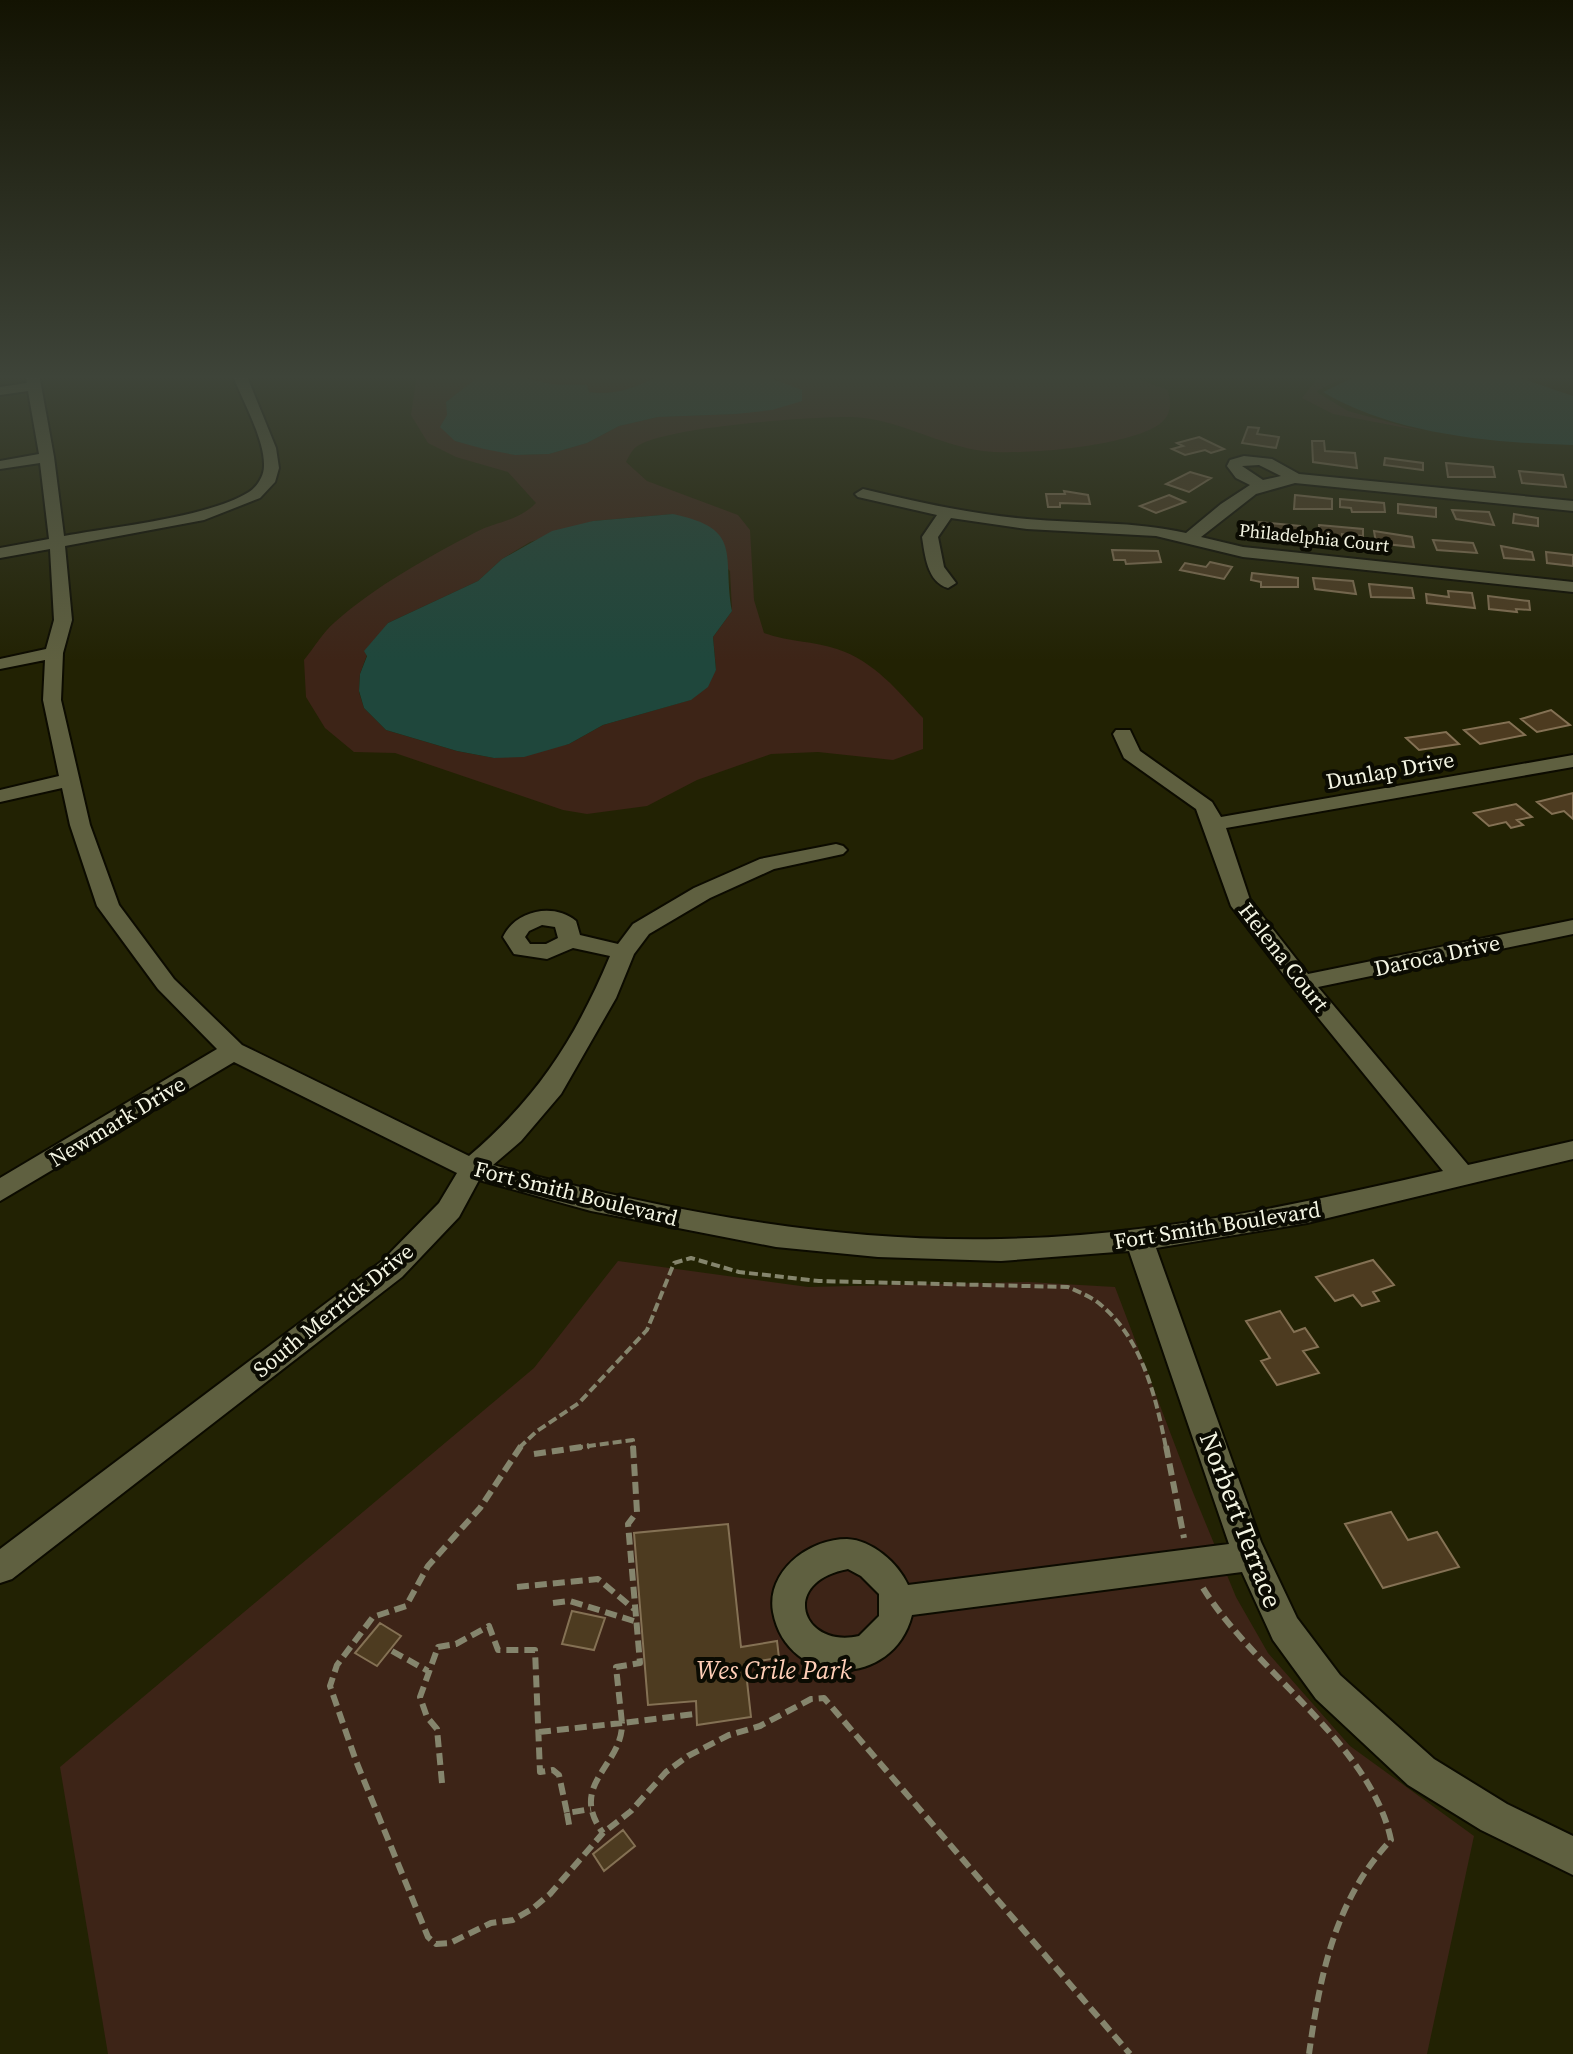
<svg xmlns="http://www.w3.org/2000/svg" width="1573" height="2054" font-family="'Source Serif 4',serif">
	<rect width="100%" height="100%" fill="#222203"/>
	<path fill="#3d2417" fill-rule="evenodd" d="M417 374H557L566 377 661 374C638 387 616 396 589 392L587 385 552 384 511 375 478 377 446 402 455 441 515 455 549 454 587 443 619 426 658 417 736 414 782 380 760 374H1124L1168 390C1171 402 1172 414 1161 423 1133 446 1020 456 983 451 938 445 898 419 853 417 816 416 661 427 636 447 632 450 628 458 626 462L647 481 738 515 750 530 754 600 764 633C789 642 814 641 837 649 874 661 898 691 923 718V749L893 760 818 752 771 754 697 780 647 806 587 814 563 810 395 753 354 752 325 728 306 697 304 660C314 648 323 632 335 622 377 585 427 558 476 532 497 521 519 521 536 503L508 472 456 457 428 443 411 415ZM673 514 730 571 732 611 713 637 716 670 690 700 603 725 569 744 494 758 457 751 386 730 364 708 359 692 360 674 367 655 388 623 478 581 502 559 530 542 593 521Z
		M1337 374H1350L1317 391 1318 393 1348 411 1422 431 1333 414 1302 398 1317 379Z
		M618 1261 808 1287 1028 1282 1115 1287 1192 1490 1236 1597 1268 1653 1350 1746 1474 1836 1427 2054H108L60 1767 534 1368Z"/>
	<path fill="#1f473c" d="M661 374H760L802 390V401L772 410 736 414 658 417 619 426 587 443 549 454 515 455 484 449 455 441 440 427 447 415 446 402 478 377 511 375 552 384 587 385 589 392C616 396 638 387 661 374Z
		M1361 374H1509L1573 396V445C1492 443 1393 434 1323 392Z
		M673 514C744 529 722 554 732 611L713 637 716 670 708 687 691 700 603 725 569 744 524 757 494 758 457 751 386 730 364 708 359 691 360 674 367 656 364 651 388 623 478 581 502 559 552 531 593 521Z"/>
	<path fill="#4d3b20" stroke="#847154" stroke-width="2" d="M1248 427 1259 428 1257 434 1279 437 1276 448 1242 443Z
		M1199 437 1224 449 1211 453 1205 450 1185 455 1172 449 1183 446 1177 443Z
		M1312 441H1324L1325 451 1355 453 1357 468 1313 462Z
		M1385 458 1423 463V470L1384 465Z
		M1446 463 1493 467 1495 477H1448Z
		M1519 471 1563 475 1566 487 1522 483Z
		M1190 472 1211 478 1189 492 1166 484Z
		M1064 491 1088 495 1090 504 1060 503V507H1048L1046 494H1065Z
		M1169 495 1185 502 1156 513 1140 506Z
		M1295 495 1332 499V509H1294Z
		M1340 499 1384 503 1385 512H1352L1351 508 1340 507Z
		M1398 504 1436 508V517L1398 513Z
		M1452 510 1489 512 1494 525 1456 519Z
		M1514 514 1538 518V526L1513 523Z
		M1259 522 1300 526V537L1258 533Z
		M1319 525 1363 529V536L1342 534V539L1319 537Z
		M1374 531 1412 537 1414 547 1376 543Z
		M1433 540 1473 543 1477 553 1437 550Z
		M1501 546 1532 552 1534 560 1504 558Z
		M1112 550 1158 551 1161 562 1126 564 1125 560H1114Z
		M1546 552 1573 555V566L1547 563Z
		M1210 562 1232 567 1224 579 1180 570 1185 563 1206 567Z
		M1252 573 1298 578V587H1261V582L1251 580Z
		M1313 578 1353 581 1356 594 1315 589Z
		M1369 584 1412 588 1414 598 1371 597Z
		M1448 591 1472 593 1475 608 1427 603 1426 594 1449 597Z
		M1488 596 1529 601 1530 610 1516 609 1517 612 1489 609Z
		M1551 710 1570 725 1537 732 1521 719Z
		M1509 722 1525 735 1480 744 1464 730Z
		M1446 732 1459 744 1419 750 1406 738Z
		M1573 793V819L1564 811 1552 814 1537 802Z
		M1516 804 1532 817 1517 820 1523 825 1511 828 1506 822 1489 826 1474 813Z
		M1373 1260 1394 1285 1373 1292 1379 1301 1362 1306 1353 1295 1335 1301 1316 1277Z
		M1280 1311 1294 1332 1305 1328 1318 1347 1303 1351 1319 1373 1277 1385 1261 1361 1270 1358 1246 1321Z
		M1391 1512 1408 1540 1437 1532 1459 1567 1383 1588 1345 1524Z
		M728 1524 741 1647 777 1641 779 1658 745 1663 751 1717 697 1725 696 1701 648 1705 634 1533Z
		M572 1611 605 1618 594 1650 562 1644Z
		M380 1623 401 1636 377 1666 355 1653Z
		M623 1830 635 1846 604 1871 593 1854Z"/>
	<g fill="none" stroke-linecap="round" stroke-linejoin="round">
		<defs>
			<path id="minor" d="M25 374H39L54 457 64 536C112 527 210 517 249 492 257 487 264 476 264 466 265 440 242 399 232 374H246L276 448 279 468 275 482 260 498 204 520 65 546 72 620 63 653 61 700 90 825 119 905 174 979 242 1045 469 1156C538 1097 575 1039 610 956L573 948 547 959 514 954 503 937C515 911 553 902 576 921L580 935 618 944 633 924 694 888 760 859 836 844 843 846 847 850 843 854 774 869 710 898 649 934 634 954 616 998 561 1094 521 1141 493 1165C659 1209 828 1243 1001 1239 1151 1236 1298 1205 1443 1171L1294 988 1231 906 1196 809 1124 758 1113 734 1116 730H1130L1140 751 1212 802 1221 817 1573 755V767L1226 828 1250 900 1308 974 1573 920V934L1318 987 1468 1165 1573 1141V1159L1307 1223 1156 1248 1261 1542 1297 1618 1340 1675 1434 1759 1507 1804 1573 1836V1875L1481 1830 1408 1785 1316 1699 1273 1640 1242 1572 912 1615C893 1690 787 1688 773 1612 766 1571 809 1539 847 1539 872 1540 898 1563 908 1585L1229 1544 1129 1251 1001 1261 878 1257 776 1247 591 1211 479 1180 459 1217 402 1277 12 1579 0 1583V1549L382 1261 439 1203 457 1173 234 1062 0 1201V1178L217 1049 158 989 97 906 70 825 62 788 0 802V790L59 776 43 700 45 660 0 669V659L46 649 54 620 50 549 0 558V548L49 539 40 463 0 469V461L39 454 28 391 0 395V387L27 383ZM542 925 555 927 558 938 546 944H530L525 937 529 931ZM848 1569 861 1576 879 1594V1616L859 1636C802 1649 778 1582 848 1569Z
				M1244 456 1272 459 1299 474 1573 501V511L1295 483 1256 494 1201 537 1243 547 1573 582V592L1243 557 1156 536 1027 529 951 518 938 537 944 567 956 583 948 588C927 582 925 555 922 537L937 515 858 497 855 494 863 489C917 502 971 514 1027 519 1080 524 1134 521 1186 533L1221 504 1250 485 1236 478 1227 466 1230 460ZM1259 465 1281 476 1263 480 1242 466Z"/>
		</defs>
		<use href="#minor" stroke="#0c0b00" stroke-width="4"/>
		<path stroke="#85856d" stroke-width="4" stroke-dasharray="9 4" stroke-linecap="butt" d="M519 1448 537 1431 579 1403 647 1330 674 1263 691 1258 739 1272 819 1281 1068 1287C1079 1292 1092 1297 1101 1305 1142 1339 1156 1397 1166 1448
			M574 1448 633 1440V1448"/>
		<path stroke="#85856d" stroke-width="6" stroke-dasharray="12 6" stroke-linecap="butt" d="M521 1446 480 1508 428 1566 406 1606 373 1617 337 1665 330 1686 356 1761 428 1937 436 1944 450 1943 491 1923 513 1920 532 1909 550 1894 603 1833 631 1811 666 1772 688 1756 729 1735 760 1726 811 1699 824 1698 1130 2054
			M633 1446 637 1512 628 1524 640 1663 616 1667 622 1723 694 1714
			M1166 1446 1184 1538
			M534 1454 589 1446
			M517 1587 598 1579 634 1609
			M1203 1588C1255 1672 1371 1744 1391 1840 1335 1899 1320 1975 1309 2054
			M553 1603 570 1601 637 1622
			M392 1651 428 1671
			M539 1732 622 1723C623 1766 567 1784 603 1833
			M442 1783 437 1729 427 1717 420 1697 438 1647 456 1644 489 1626 498 1650H535L540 1772 553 1770 559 1775 567 1813 591 1809
			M567 1813 570 1830"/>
		<use href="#minor" fill="#5f6040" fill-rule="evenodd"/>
	</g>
	<linearGradient id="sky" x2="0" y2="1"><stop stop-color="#131302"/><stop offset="0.57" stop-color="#3e4439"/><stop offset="1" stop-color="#3e4439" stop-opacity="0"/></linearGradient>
	<rect width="1573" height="661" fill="url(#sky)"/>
	<g text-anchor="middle" stroke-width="8" stroke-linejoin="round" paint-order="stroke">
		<g font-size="18" fill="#f4f5e3" stroke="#0b0b02">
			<text transform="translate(1314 538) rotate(6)" y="6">Philadelphia Court</text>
		</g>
		<g font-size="22" fill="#f4f5e3" stroke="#0b0b02">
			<text transform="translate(1390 770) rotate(-10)" y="8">Dunlap Drive</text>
			<text transform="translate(1437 955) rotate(-12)" y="8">Daroca Drive</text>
			<text transform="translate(1284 957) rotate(52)" y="8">Helena Court</text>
			<text transform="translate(117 1121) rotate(-31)" y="8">Newmark Drive</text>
			<text transform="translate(576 1193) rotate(14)" y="8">Fort Smith Boulevard</text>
			<text transform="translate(1217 1225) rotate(-9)" y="8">Fort Smith Boulevard</text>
			<text transform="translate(333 1310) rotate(-39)" y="8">South Merrick Drive</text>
		</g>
		<g font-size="26" fill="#f4f5e3" stroke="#0b0b02">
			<text transform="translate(1241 1520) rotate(69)" y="9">Norbert Terrace</text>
		</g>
		<g font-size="26" font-style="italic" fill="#ffceb7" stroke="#0b0b02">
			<text x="774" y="1679">Wes Crile Park</text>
		</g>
	</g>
</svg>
